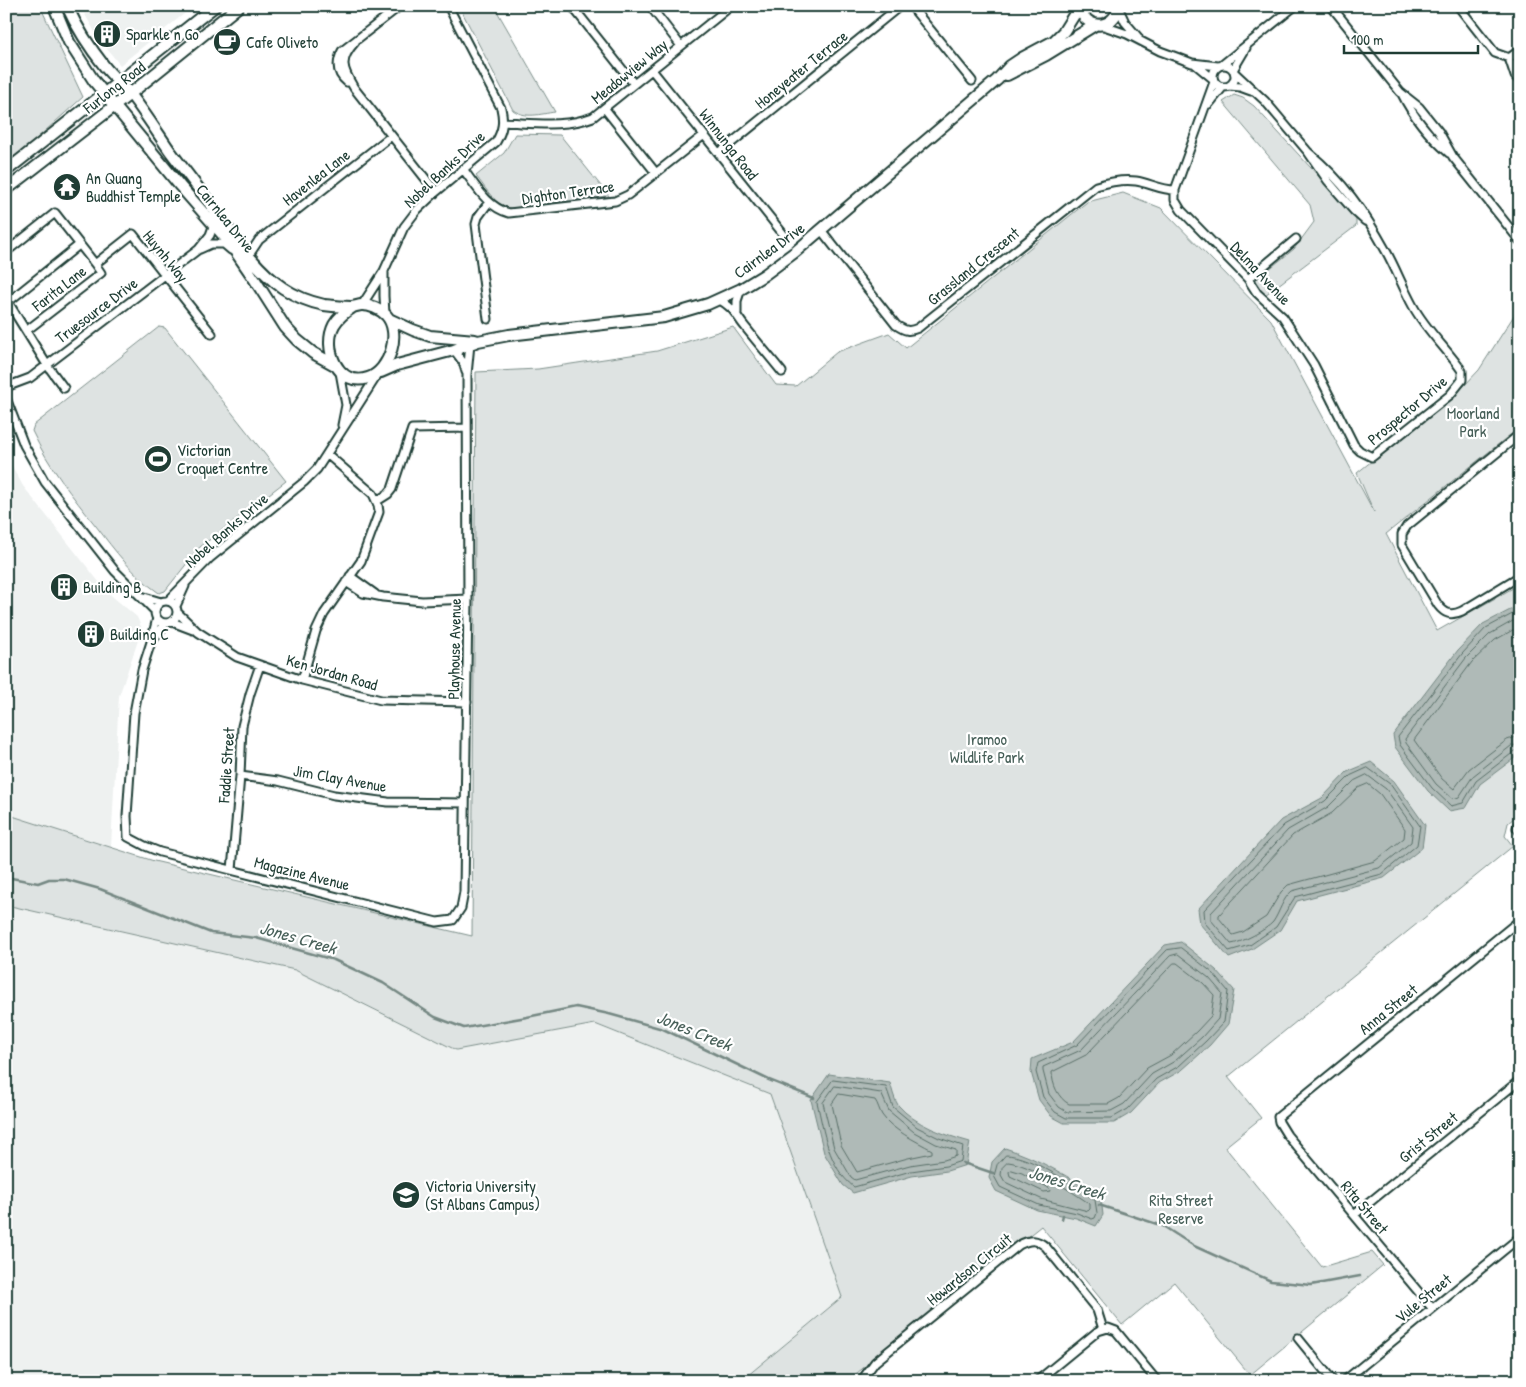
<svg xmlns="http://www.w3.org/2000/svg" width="1526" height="1387" font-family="'Patrick Hand',sans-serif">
	<rect width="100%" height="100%" fill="#fff"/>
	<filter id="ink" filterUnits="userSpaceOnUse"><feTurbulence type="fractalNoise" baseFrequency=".02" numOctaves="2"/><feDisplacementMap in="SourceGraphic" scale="10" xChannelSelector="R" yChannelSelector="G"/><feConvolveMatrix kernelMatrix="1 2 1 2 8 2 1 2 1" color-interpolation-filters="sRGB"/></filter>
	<g filter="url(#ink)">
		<path fill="#eef1f0" d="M80 6H194L120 65 99 39Z
			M6 455 23 486 103 587 113 597 137 617 142 629 119 696 111 847 6 814Z
			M6 905 295 970 456 1050 595 1024 770 1094 842 1297 741 1381H6Z"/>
		<path fill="#dee3e2" stroke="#7e908b" d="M6 6H40L83 97 6 166Z
			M459 6H494L555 112C540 114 526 119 513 110Z
			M1234 95 1243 98 1254 106 1356 217V226L1265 295 1254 281 1294 249 1314 222 1310 205 1223 102Z
			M515 134 560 135 609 196 513 208C496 208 486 188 476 176L504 153Z
			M1123 193 1161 208 1271 320 1374 512 1357 473 1463 387 1479 370 1520 306V427L1386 534 1437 631 1520 584V813L1508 823 1505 836 1513 846 1228 1077 1261 1118 1225 1147 1322 1267 1372 1252 1383 1265 1250 1375 1174 1282 1122 1325 1041 1226 847 1381H741L842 1297 770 1094 595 1024 456 1050 295 970 6 905V814L154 861 472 936 476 372 538 369 657 351 733 327 776 385 796 386 837 352 889 333 906 348 1087 202Z
			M159 327 165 328 286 481 200 547 165 591 159 593C133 575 115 551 96 526 72 496 49 467 32 431L34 425Z"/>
		<path fill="#afbab7" stroke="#758883" d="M1520 605V754L1480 784 1466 808 1449 811 1428 791 1395 747 1393 735 1458 650 1483 624Z
			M1371 762 1394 781 1425 825 1422 848 1384 878 1297 901 1280 930 1252 949 1229 958 1200 924 1198 909 1281 820 1322 798 1347 772Z
			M1181 942 1216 970 1234 990 1228 1024 1210 1045 1182 1070 1159 1083 1131 1113 1114 1123H1064L1051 1116 1039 1100 1031 1072 1032 1059 1073 1042 1165 945Z
			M829 1074 890 1083C892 1089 894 1099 898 1105 915 1125 945 1135 970 1142L966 1165 947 1171 912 1176 853 1193 843 1185 824 1153 811 1100Z
			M1005 1148C1040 1159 1071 1178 1101 1198L1103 1215 1096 1226 1076 1218 1037 1210 996 1191 989 1178 992 1162Z"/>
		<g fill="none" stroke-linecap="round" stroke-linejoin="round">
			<path stroke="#596f68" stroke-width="1" d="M1520 610 1486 628 1462 654 1398 737 1400 745 1432 788 1451 806 1463 803 1476 781 1515 751 1520 750
				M1520 617 1490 634 1466 658 1405 739 1406 743 1436 784 1453 799 1459 797 1473 776 1511 746 1520 744
				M1520 626 1495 640 1472 662 1414 740 1442 779 1454 789 1469 769 1507 740 1520 736
				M1368 768 1390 784 1420 826 1417 845 1382 874 1295 897 1276 927 1250 945 1229 951 1205 923 1204 910 1284 825 1325 801 1350 776Z
				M1367 775 1386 789 1413 827 1411 842 1379 868 1292 891C1282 899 1280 912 1273 922 1266 930 1241 943 1231 944L1211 920V913L1288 830 1328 807 1354 781Z
				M1368 784 1380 794 1405 829 1404 838 1375 861 1288 885 1281 892 1266 917 1243 932 1233 935 1219 918V915L1293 835 1332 813 1358 788Z
				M1181 948 1213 973 1228 991 1224 1022 1206 1041 1179 1066 1156 1079 1128 1109 1112 1118H1066L1055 1112 1043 1097 1036 1072 1038 1063 1077 1045 1167 950Z
				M1178 954 1209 978 1222 993 1218 1019 1202 1037 1175 1061 1152 1074 1124 1104 1111 1111 1067 1112 1059 1107 1049 1094 1043 1071V1067L1081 1050 1170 956Z
				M1174 963H1177L1203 983 1214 995 1211 1016 1197 1031 1171 1055 1147 1068 1119 1098 1108 1104H1069C1058 1098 1052 1084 1052 1072L1086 1055Z
				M833 1080 886 1087 893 1107 917 1127 939 1138 963 1146 961 1161 946 1166 911 1171 854 1187C828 1167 824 1132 817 1102Z
				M835 1086 881 1093 889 1111 914 1132 936 1144 956 1150V1156L944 1160 910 1165 855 1180 851 1177 834 1148 823 1103Z
				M839 1094 875 1100C878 1104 879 1110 882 1115 892 1130 916 1141 932 1150V1153L908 1158 857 1172 841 1145 832 1104Z
				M1006 1155C1030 1155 1075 1186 1095 1200L1097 1213 1095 1218 1092 1219 1077 1213 1039 1205 1000 1187 994 1176 997 1165Z
				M1008 1162C1030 1164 1071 1191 1090 1204V1209L1088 1211 1041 1199 1005 1182 1001 1175 1002 1168Z
				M1012 1170 1022 1173 1049 1188 1050 1191 1044 1192 1010 1176 1009 1172Z"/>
			<path stroke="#758883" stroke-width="2.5" d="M6 877 38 883 49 879H64L100 889 211 933 256 938 334 960 383 983 435 1017 464 1028 527 1017 576 1007 609 1014 663 1029 769 1080 814 1098
				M963 1163 993 1173
				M1099 1205 1163 1226 1194 1246 1271 1281 1311 1285 1360 1276
				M1062 1219 1063 1215"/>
			<defs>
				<path id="street" d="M572 6 634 84
					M650 6 681 46
					M911 6 972 81
					M1331 6 1400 92 1419 107 1439 132 1453 157 1520 241
					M1458 6 1495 53 1509 58 1520 50
					M1119 9 1125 22 1138 37
					M1101 25 1127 34 1160 51 1179 58 1192 63 1218 66
					M355 42C339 60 342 68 354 88L436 192
					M1509 58 1515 76 1520 81
					M1195 64 1212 78
					M1213 76a11 11 0 1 1 22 0a11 11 0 1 1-22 0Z
					M1222 65 1295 6
					M652 70 784 235
					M1233 70 1246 48
					M1235 73 1265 101 1308 152 1328 181 1354 211 1365 221
					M347 82C336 73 336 63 342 51L400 6
					M1214 82 1175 190V200L1181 210 1248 279 1257 293 1283 317 1314 365 1354 445 1360 451 1372 457 1450 395 1462 380V371C1447 349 1426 330 1413 306 1403 288 1396 269 1386 251 1364 211 1343 181 1308 152
					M1229 86 1240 87 1251 91
					M1402 94C1414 118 1429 136 1449 153
					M1209 104 1223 87
					M605 109 656 173
					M503 122C533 123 564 128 593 117L731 6
					M719 153 900 6
					M463 169C476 186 487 207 509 213L615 201 628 195 704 135
					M821 230 896 325C905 331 909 332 918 328L1096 186C1109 182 1122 179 1136 181 1149 183 1161 190 1175 190
					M200 249 211 244H224L231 250
					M6 252 55 213 95 264 133 234 212 334
					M249 255 259 240 391 136
					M384 271V296L385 314
					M1248 279 1296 239
					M718 299C736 309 735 315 746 328 758 343 770 357 782 372
					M362 305 384 271 404 227 417 210 436 192 496 142C503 130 504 121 501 108L448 6
					M737 313V301L741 289
					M488 319 476 224 478 217 489 202
					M26 331 101 273 95 264
					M454 350 463 362 466 372
					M340 372 346 405 342 425
					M6 387 30 378 199 249 210 235 214 224
					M64 388 47 365 8 302 79 245
					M6 398 24 445 45 482 115 571 155 611
					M1520 434 1407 526 1402 534V545L1438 605C1445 614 1451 616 1462 611L1520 576
					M377 501 388 494 392 489 412 429 467 428
					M350 576 375 594
					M346 582 363 593 383 597 422 601 468 599
					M141 596 161 602
					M155 612a11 11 0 1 1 22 0a11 11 0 1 1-22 0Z
					M168 601 210 558 304 482 317 469 378 374
					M176 606 185 586
					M178 613 198 632 237 657 302 680 381 700 467 702
					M157 618 151 642 142 670 134 713 127 816 128 837 145 846 160 852 437 922 453 920 461 908 464 892 468 599 467 375 470 344
					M172 622 193 630
					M153 640 166 623
					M302 680 316 631 324 614 361 561 379 512 378 505 373 494 327 454
					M240 776 278 781 334 795 388 802 465 803
					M1520 819 1517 828 1520 832
					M232 870 240 776 242 726 250 694 260 665
					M1354 1215 1520 1080
					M1432 1308 1287 1135 1279 1122 1278 1117 1520 920
					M1298 1338 1333 1381
					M861 1381 875 1362 1019 1245C1030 1239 1037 1239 1046 1247L1097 1310 1103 1329
					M1037 1381 1098 1331 1108 1328 1116 1331 1157 1381
					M1344 1381 1520 1237"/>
				<path id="secondary" d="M54 6 69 42 94 81 180 186 229 242 255 280 285 327 297 340 313 353 335 365
					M67 6C77 28 90 48 105 67 113 77 123 85 131 95 145 113 157 132 170 151 185 171 201 191 215 211 235 238 255 269 283 288 295 296 310 302 324 305 333 306 342 307 351 307 355 307 358 305 362 305 370 305 380 309 386 315 402 332 390 371 368 378 338 388 322 348 334 325 338 318 345 312 353 307
					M1079 6C1085 31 1114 31 1119 6
					M1007 75 1046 55 1095 25
					M6 171 215 6
					M6 190 130 94 239 6
					M389 319 413 330 430 336 475 340
					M381 372 397 365 454 350 478 341 509 335 664 317 708 304 741 289 764 275 795 252 997 80 1010 66 1022 58 1054 41 1064 31 1079 7"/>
			</defs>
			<use href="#street" stroke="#1f3d34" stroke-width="11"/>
			<use href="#secondary" stroke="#1f3d34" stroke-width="14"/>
			<use href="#street" stroke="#fff" stroke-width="7"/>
			<use href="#secondary" stroke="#fff" stroke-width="10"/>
		</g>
	</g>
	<defs>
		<symbol id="building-disc" viewBox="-11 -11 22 22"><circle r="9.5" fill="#1f3d34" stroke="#fff"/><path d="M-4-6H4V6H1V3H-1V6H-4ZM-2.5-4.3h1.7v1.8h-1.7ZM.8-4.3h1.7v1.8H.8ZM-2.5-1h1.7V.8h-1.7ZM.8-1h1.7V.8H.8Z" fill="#fff"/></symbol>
		<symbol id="cafe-disc" viewBox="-11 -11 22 22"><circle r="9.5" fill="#1f3d34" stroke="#fff"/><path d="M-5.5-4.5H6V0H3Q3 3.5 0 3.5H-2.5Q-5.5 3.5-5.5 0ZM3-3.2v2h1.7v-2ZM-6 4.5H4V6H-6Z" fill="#fff"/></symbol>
		<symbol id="temple-disc" viewBox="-11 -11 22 22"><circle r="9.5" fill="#1f3d34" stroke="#fff"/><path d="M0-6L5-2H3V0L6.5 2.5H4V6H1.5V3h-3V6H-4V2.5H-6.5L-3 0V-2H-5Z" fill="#fff"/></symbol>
		<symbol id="stadium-disc" viewBox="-11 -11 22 22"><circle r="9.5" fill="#1f3d34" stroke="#fff"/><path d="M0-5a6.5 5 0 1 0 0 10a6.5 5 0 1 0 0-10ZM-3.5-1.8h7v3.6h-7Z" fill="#fff"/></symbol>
		<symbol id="university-disc" viewBox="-11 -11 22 22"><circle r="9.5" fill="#1f3d34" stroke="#fff"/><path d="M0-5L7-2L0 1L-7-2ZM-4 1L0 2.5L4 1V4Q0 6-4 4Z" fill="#fff"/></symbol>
	</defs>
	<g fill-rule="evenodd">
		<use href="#building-disc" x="91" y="18" width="32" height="32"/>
		<use href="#cafe-disc" x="211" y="26" width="32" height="32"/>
		<use href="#temple-disc" x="51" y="171" width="32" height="32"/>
		<use href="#stadium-disc" x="142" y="443" width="32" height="32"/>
		<use href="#building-disc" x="48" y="571" width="32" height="32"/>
		<use href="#building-disc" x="75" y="618" width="32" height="32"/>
		<use href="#university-disc" x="390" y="1179" width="32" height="32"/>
	</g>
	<g text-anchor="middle" stroke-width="4.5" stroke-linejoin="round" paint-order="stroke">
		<g font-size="16" fill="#1f3d34" stroke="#fff" text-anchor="start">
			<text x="126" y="40">Sparkle n Go</text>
			<text x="246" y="48">Cafe Oliveto</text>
			<text x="86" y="184">An Quang<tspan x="86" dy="18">Buddhist Temple</tspan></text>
			<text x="177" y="456">Victorian<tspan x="177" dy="18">Croquet Centre</tspan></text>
			<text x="83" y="593">Building B</text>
			<text x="110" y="640">Building C</text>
			<text x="425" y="1192">Victoria University<tspan x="425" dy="18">(St Albans Campus)</tspan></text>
		</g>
		<g font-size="16" fill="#1f3d34" stroke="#fff">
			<text transform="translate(801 69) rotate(-39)" y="6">Honeyeater Terrace</text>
			<text transform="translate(629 71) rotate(-39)" y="6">Meadowview Way</text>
			<text transform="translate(114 87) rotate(-38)" y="6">Furlong Road</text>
			<text transform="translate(729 144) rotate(52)" y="6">Winnunga Road</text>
			<text transform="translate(444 169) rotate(-43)" y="6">Nobel Banks Drive</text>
			<text transform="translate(316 177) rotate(-38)" y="6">Havenlea Lane</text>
			<text transform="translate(568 192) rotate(-8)" y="6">Dighton Terrace</text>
			<text transform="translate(226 218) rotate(51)" y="6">Cairnlea Drive</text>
			<text transform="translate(769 250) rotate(-36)" y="6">Cairnlea Drive</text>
			<text transform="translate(166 256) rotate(51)" y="6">Huynh Way</text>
			<text transform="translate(973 266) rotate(-39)" y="6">Grassland Crescent</text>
			<text transform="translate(1261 273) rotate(47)" y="6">Delma Avenue</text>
			<text transform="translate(59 288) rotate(-38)" y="6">Farita Lane</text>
			<text transform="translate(96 310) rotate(-37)" y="6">Truesource Drive</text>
			<text transform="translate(1407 410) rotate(-40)" y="6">Prospector Drive</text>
			<text transform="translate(226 530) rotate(-41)" y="6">Nobel Banks Drive</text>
			<text transform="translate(454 649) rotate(-89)" y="6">Playhouse Avenue</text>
			<text transform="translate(332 672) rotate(16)" y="6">Ken Jordan Road</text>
			<text transform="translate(226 765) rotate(-86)" y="6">Faddie Street</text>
			<text transform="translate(340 778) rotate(10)" y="6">Jim Clay Avenue</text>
			<text transform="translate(302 873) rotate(14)" y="6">Magazine Avenue</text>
			<text transform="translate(1388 1009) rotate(-39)" y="6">Anna Street</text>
			<text transform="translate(1428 1137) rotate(-39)" y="6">Grist Street</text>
			<text transform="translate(1365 1207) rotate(50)" y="6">Rita Street</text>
			<text transform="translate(969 1269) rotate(-39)" y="6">Howardson Circuit</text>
			<text transform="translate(1423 1298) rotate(-39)" y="6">Vule Street</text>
		</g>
		<g font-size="16" fill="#455e57" stroke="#fff">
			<text x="1473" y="419">Moorland<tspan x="1473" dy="18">Park</tspan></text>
			<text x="987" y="745">Iramoo<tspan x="987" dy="18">Wildlife Park</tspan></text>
			<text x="1181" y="1206">Rita Street<tspan x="1181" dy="18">Reserve</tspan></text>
		</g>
		<g font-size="18" font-style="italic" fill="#4a625b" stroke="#fff">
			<text transform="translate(298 938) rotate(16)" y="6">Jones Creek</text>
			<text transform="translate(694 1031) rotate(22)" y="6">Jones Creek</text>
			<text transform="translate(1067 1183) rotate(17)" y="6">Jones Creek</text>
		</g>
	</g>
	<rect width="1526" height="1387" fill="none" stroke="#fff" stroke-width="25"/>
	<rect x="12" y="12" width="1501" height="1362" fill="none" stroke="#1f3d34" stroke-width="2" filter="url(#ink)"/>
	<path d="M1344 45v8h134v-8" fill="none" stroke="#1f3d34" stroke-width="2.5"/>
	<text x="1351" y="45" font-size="15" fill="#1f3d34" stroke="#ffffff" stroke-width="4" paint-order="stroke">100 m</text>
</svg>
